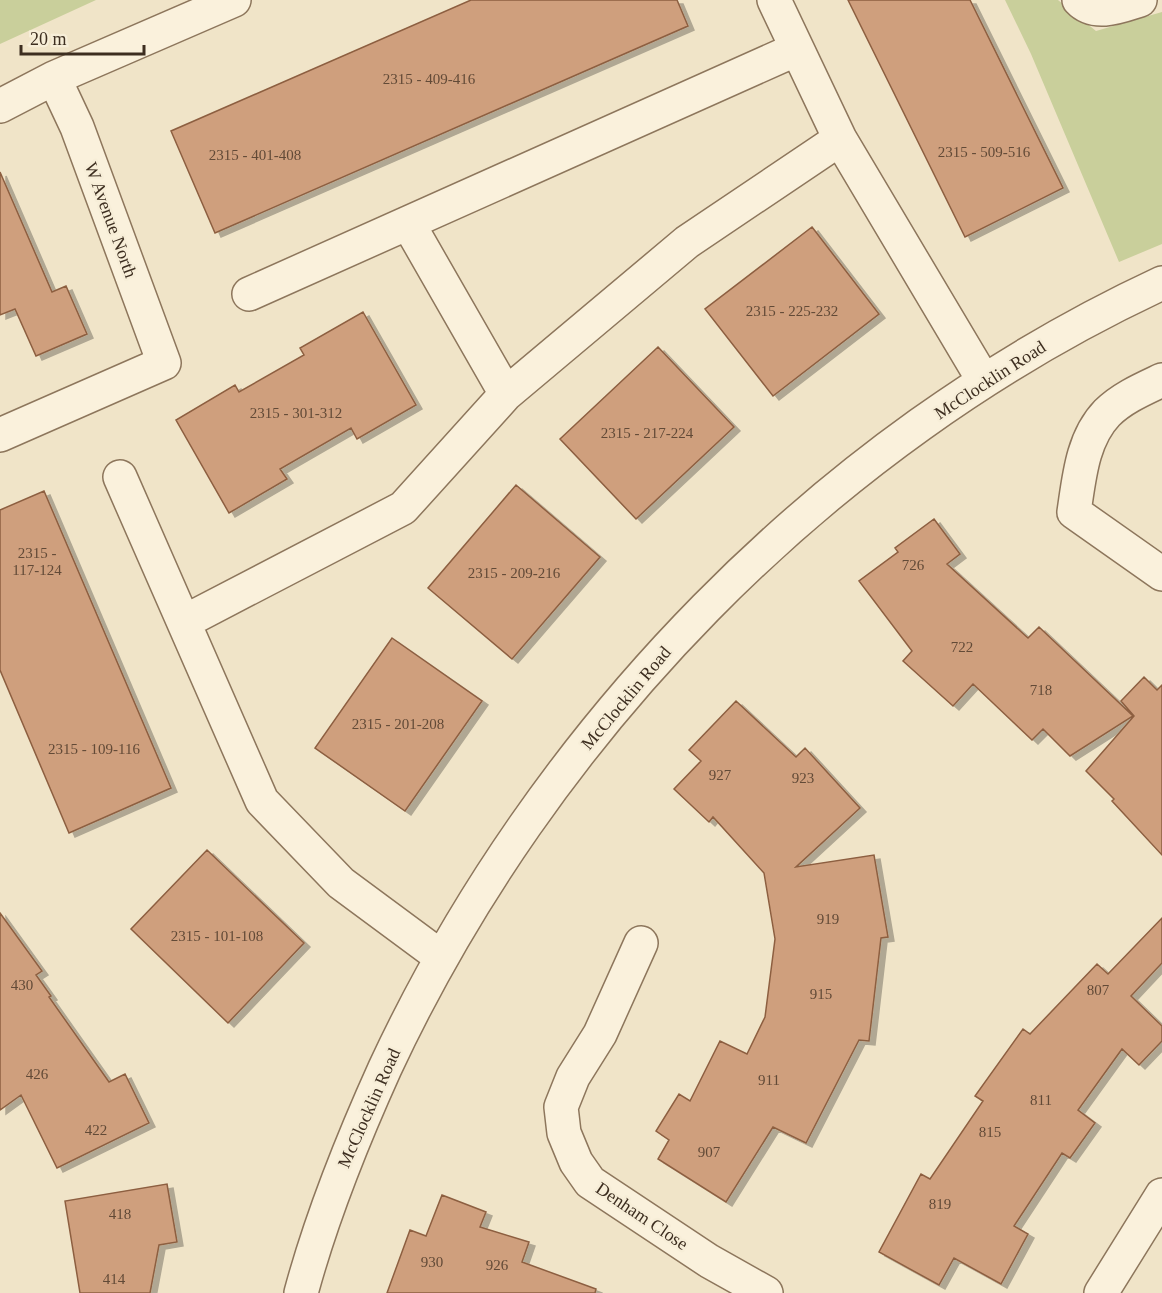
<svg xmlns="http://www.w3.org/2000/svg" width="1162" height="1293" font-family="'Times New Roman',serif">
	<defs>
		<filter id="shadow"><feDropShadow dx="6" dy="4" stdDeviation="0" flood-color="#0004"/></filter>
	</defs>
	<rect width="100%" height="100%" fill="#f0e4c8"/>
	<path fill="#c9cf9b" d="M0 0H96L0 44Z
		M1005 0H1058L1096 31 1162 12V244L1119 262 1031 54Z"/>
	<path fill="#cf9f7d" stroke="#8d5f41" stroke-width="1.5" filter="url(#shadow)" d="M471 0H677L688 26 215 233 171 131Z
		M848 0H970L1063 188 965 237Z
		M0 172 52 292 66 286 87 334 36 356 15 309 0 315Z
		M812 227 879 314 773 396 705 309Z
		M363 312 416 405 357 439 351 428 280 469 287 479 229 513 176 420 235 385 239 392 304 355 300 348Z
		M658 347 734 427 636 519 560 439Z
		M516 485 600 557 512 659 428 588Z
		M44 491 171 788 69 833 0 670V510Z
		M934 519 960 554 947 564 1028 638 1039 627 1133 716 1070 756 1043 729 1032 740 973 684 953 706 903 661 912 651 859 581 898 552 895 548Z
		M392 638 482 701 405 811 315 748Z
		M1144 677 1157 690 1162 685V855L1112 801 1114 799 1086 771 1134 716 1121 701Z
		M736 701 796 757 805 748 860 808 796 867 874 855 888 937 881 938 869 1041 859 1040 806 1143 773 1127 726 1202 658 1159 669 1140 656 1131 679 1094 690 1101 720 1041 747 1054 765 1017 775 939 764 873 713 817 709 822 674 789 701 761 689 750Z
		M207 850 304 943 228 1023 131 929Z
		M0 913 42 971 36 975 51 996 49 997 109 1082 125 1074 149 1123 57 1168 21 1095 0 1110Z
		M1162 918V963L1131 996 1162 1026V1041L1139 1065 1122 1049 1078 1110 1095 1123 1070 1158 1062 1153 1014 1226 1028 1234 1001 1284 954 1258 939 1285 879 1252 921 1174 930 1179 983 1101 975 1096 1023 1029 1030 1034 1097 964 1108 974Z
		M167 1184 177 1242 159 1245 150 1293H80L65 1201Z
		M442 1195 486 1212 480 1227 529 1242 522 1262 596 1289 595 1293H387L410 1230 426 1236Z"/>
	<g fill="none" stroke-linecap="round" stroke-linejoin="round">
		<defs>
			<path id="minor" d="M774 0 840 139 984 381
				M1079 0C1095 17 1121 6 1140 0
				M0 106 54 78 234 0
				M408 223 506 394
				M249 294 797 49
				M1162 380C1143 389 1122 398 1107 413 1082 439 1079 479 1074 512L1162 574
				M0 435 164 363 77 127 54 78
				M120 477 262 801 341 883 441 957
				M184 622 403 508 506 394 687 242 840 139
				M641 943 600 1034 573 1077 561 1107 564 1133 576 1162 590 1182 709 1261 766 1293
				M301 1293C322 1215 352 1141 385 1068 542 731 824 440 1162 283
				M1101 1293 1162 1195"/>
		</defs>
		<use href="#minor" stroke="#8d765c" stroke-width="36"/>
		<use href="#minor" stroke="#faf1dc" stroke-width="33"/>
	</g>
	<g text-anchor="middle" stroke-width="5" stroke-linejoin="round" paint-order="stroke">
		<g font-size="15" fill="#624a37">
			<text x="429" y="84">2315 - 409-416</text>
			<text x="984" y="157">2315 - 509-516</text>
			<text x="255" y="160">2315 - 401-408</text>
			<text x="792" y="316">2315 - 225-232</text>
			<text x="296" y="418">2315 - 301-312</text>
			<text x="647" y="438">2315 - 217-224</text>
			<text x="37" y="558">2315 -<tspan x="37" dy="17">117-124</tspan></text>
			<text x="913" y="570">726</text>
			<text x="514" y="578">2315 - 209-216</text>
			<text x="962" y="652">722</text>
			<text x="1041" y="695">718</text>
			<text x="398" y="729">2315 - 201-208</text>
			<text x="94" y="754">2315 - 109-116</text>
			<text x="720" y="780">927</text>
			<text x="803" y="783">923</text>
			<text x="828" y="924">919</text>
			<text x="217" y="941">2315 - 101-108</text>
			<text x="22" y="990">430</text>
			<text x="1098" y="995">807</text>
			<text x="821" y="999">915</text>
			<text x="37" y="1079">426</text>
			<text x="769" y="1085">911</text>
			<text x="1041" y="1105">811</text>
			<text x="96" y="1135">422</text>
			<text x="990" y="1137">815</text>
			<text x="709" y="1157">907</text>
			<text x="940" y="1209">819</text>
			<text x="120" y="1219">418</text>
			<text x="432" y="1267">930</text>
			<text x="497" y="1270">926</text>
			<text x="114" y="1284">414</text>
		</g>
		<g font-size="18" fill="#3d2e20" stroke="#f7eed8">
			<text transform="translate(111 220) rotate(70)" y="6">W Avenue North</text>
			<text transform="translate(990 380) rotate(-33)" y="6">McClocklin Road</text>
			<text transform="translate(626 698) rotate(-50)" y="6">McClocklin Road</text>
			<text transform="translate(369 1108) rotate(-66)" y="6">McClocklin Road</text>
			<text transform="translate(642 1216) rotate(34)" y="6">Denham Close</text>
		</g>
	</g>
	<path d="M21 45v9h123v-9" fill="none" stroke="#3d2e20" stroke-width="3"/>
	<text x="30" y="45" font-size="18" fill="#3d2e20" stroke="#f7eed8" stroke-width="4.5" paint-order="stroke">20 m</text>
</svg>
